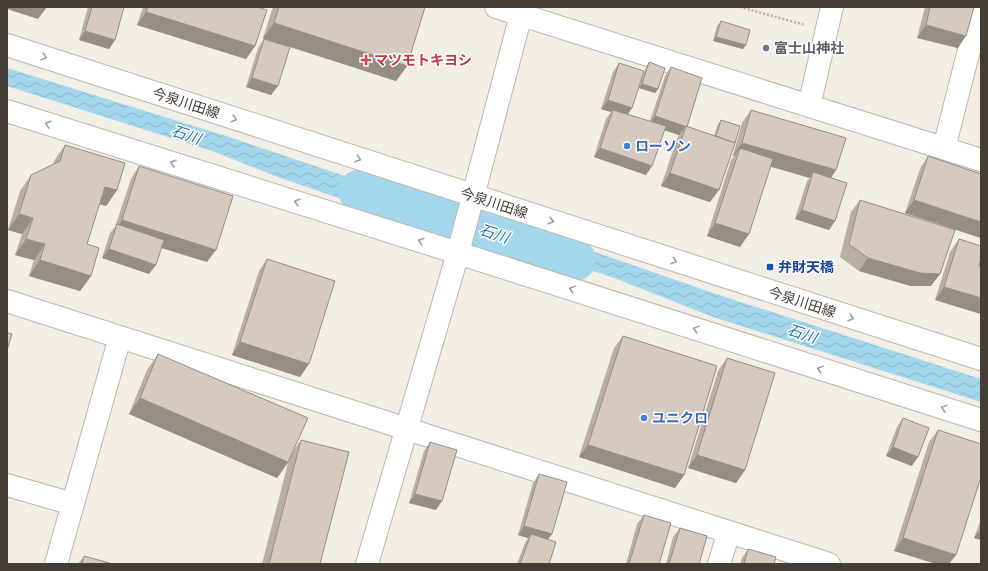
<svg xmlns="http://www.w3.org/2000/svg" width="988" height="571" font-family="Karla,'Noto Sans JP',sans-serif">
	<defs>
		<pattern id="water-waves" width="16" height="10" patternUnits="userSpaceOnUse"><rect width="16" height="10" fill="#a3d7ee"/><path d="M0 5q4-4 8 0t8 0" fill="none" stroke="#8eb9cd"/></pattern>
	</defs>
	<rect width="100%" height="100%" fill="#f2ede5"/>
	<path fill="url(#water-waves)" d="M7 68 226 136 416 200 411 223 278 177 212 151 7 86Z
		M525 228 725 297 981 379V402L713 317 617 279 519 246Z"/>
	<g fill="none" stroke-linecap="round" stroke-linejoin="round">
		<path stroke="#a3d7ee" stroke-width="42" d="M359 191 575 260"/>
		<defs>
			<path id="minor" d="M496 7 981 160
				M7 45 981 359
				M809 106 832 7
				M7 111 458 253 981 420
				M944 148 980 7
				M7 301 829 564
				M7 485 73 504
				M56 564 120 337
				M367 564 458 253 523 7
				M719 564 729 532"/>
		</defs>
		<use href="#minor" stroke="#c0b6ab" stroke-width="24"/>
		<path stroke="#beae9a" stroke-width="2.5" stroke-dasharray="2 2" stroke-linecap="butt" d="M740 7 805 25"/>
		<use href="#minor" stroke="#fff" stroke-width="22"/>
	</g>
	<path fill="#b8aea3" d="M88 7H124L115 40 109 49 79 40Z
		M143 7H257L255 46 246 59 137 25Z
		M273 7H425L407 66 396 81 290 47 271 95 246 87 258 48 264 39 263 38Z
		M925 7H974L958 48 917 38Z
		M721 21 743 49 713 41 717 26Z
		M649 62 658 89 655 93 639 88 646 67Z
		M619 63 627 114 650 121 665 76 671 67 687 127 714 136 718 124 721 120 710 202 661 186 677 139 679 135 664 130 646 175 594 157 606 119 611 112 601 109 613 72Z
		M751 110 836 170 831 178 835 221 829 230 795 219 807 181 810 178 771 166 740 247 707 236 731 160 734 156 733 155 742 123Z
		M65 145 117 190 106 206 99 204 87 244 91 276 80 291 29 276 34 260 15 255 22 234 8 230 20 191 31 175 53 165 54 161Z
		M928 156 981 174V238L905 213 920 169Z
		M139 166 207 262 161 248 149 274 102 258 110 233 115 227 131 179Z
		M860 200 931 286H911L859 271 840 257 851 212Z
		M959 239 979 266H981V314L935 300 950 252Z
		M267 259 300 377 232 355 259 271Z
		M623 336 684 475 675 488 579 457 614 348Z
		M158 354 293 451 301 440 320 564H262L288 463 277 478 129 414 147 370Z
		M727 358 745 470 736 483 688 468 718 371Z
		M903 418 912 466 886 456 897 427Z
		M938 430 956 555 894 551 929 442Z
		M430 442 436 510 409 503 424 451Z
		M539 474 552 534 548 539 549 564H517L525 543 528 538 518 535 533 483Z
		M644 515 659 564H626L637 524Z
		M981 519V540L974 538Z
		M680 528 699 564H666L673 537Z
		M748 549 774 564H740L742 558Z
		M84 556 113 564H78Z"/>
	<path fill="#968d85" d="M7 7H47L38 19 7 9Z
		M146 12 255 46 246 59 137 25Z
		M274 23 407 66 396 81 263 38Z
		M926 25 966 36 958 48 917 38Z
		M85 31 115 40 109 49 79 40Z
		M716 37 746 45 743 49 713 41Z
		M252 78 278 86 271 95 246 87Z
		M642 84 658 89 655 93 639 88Z
		M608 100 632 108 626 117 613 110 611 112 601 109Z
		M655 116 686 126 679 135 649 125Z
		M742 143 836 170 827 183 813 172 810 178 737 157 740 148 734 156 733 155Z
		M600 148 652 166 646 175 594 157Z
		M670 173 719 190 710 202 661 186Z
		M105 187 117 190 106 206 94 202Z
		M914 200 981 222V238L905 213Z
		M802 210 835 221 829 230 795 219Z
		M19 214 33 218 22 234 8 230Z
		M122 220 216 250 207 262 114 233 115 230Z
		M715 223 749 234 740 247 707 236Z
		M26 239 45 244 34 260 15 255Z
		M109 249 156 265 149 274 102 258Z
		M868 258 940 274 931 286H911L859 271Z
		M40 260 91 276 80 291 29 276Z
		M944 287 981 298V314L935 300Z
		M240 342 309 364 300 377 232 355Z
		M140 398 288 462 277 478 129 414Z
		M588 445 684 475 675 488 579 457Z
		M893 447 918 457 912 466 886 456Z
		M697 455 745 470 736 483 688 468Z
		M415 494 442 501 436 510 409 503Z
		M524 526 552 534 545 543 531 534 528 538 518 535Z
		M981 529V540L974 538Z
		M903 538 956 555 949 564H936L894 551Z"/>
	<path fill="#d6cabe" stroke="#968d85" d="M92 7H124L115 40 85 31Z
		M148 7H257L267 10 255 46 146 12Z
		M279 7H425L407 66 274 23Z
		M930 7H974L966 36 926 25Z
		M721 21 750 30 746 45 716 37Z
		M264 39 290 47 278 86 252 78Z
		M649 62 665 68 658 89 642 84Z
		M619 63 644 71 632 108 608 100Z
		M671 67 702 78 687 127 655 116Z
		M613 110 666 126 652 166 600 148Z
		M751 110 846 138 836 170 742 143Z
		M721 120 740 126 735 143 716 136Z
		M686 126 735 143 719 190 670 173Z
		M65 145 125 163 117 190 105 187 87 244 99 248 91 276 40 260 45 244 26 239 33 218 19 214 31 175 60 161Z
		M740 148 773 159 749 234 715 223Z
		M928 156 981 174V222L914 200Z
		M139 166 233 196 216 250 122 220Z
		M813 172 847 183 835 221 802 210Z
		M860 200 955 230 940 274 920 273 868 258 849 244Z
		M117 224 164 240 156 265 109 249Z
		M959 239 981 246V258L979 266H981V298L944 287Z
		M267 259 335 281 309 364 240 342Z
		M7 333 12 334 7 350Z
		M623 336 717 366 684 475 588 445Z
		M158 354 308 418 288 462 140 398Z
		M727 358 775 373 745 470 697 455Z
		M903 418 929 428 918 457 893 447Z
		M938 430 981 444V477L956 555 903 538Z
		M301 440 349 452 320 564H269Z
		M430 442 457 450 442 501 415 494Z
		M539 474 567 482 552 534 524 526Z
		M644 515 671 523 659 564H629Z
		M680 528 707 536 699 564H669Z
		M531 534 556 542 549 564H520Z
		M748 549 776 557 774 564H744Z
		M84 556 113 564H82Z"/>
	<defs><path id="oneway-chevron" d="M-2-3.5L2.5 0L-2 3.5" fill="none" stroke-width="1.6" stroke-linecap="round" stroke-linejoin="round"/></defs>
	<g stroke="#a29e9a">
		<use href="#oneway-chevron" transform="translate(44 57) rotate(18)"/>
		<use href="#oneway-chevron" transform="translate(234 119) rotate(18)"/>
		<use href="#oneway-chevron" transform="translate(48 124) rotate(-163)"/>
		<use href="#oneway-chevron" transform="translate(358 159) rotate(18)"/>
		<use href="#oneway-chevron" transform="translate(173 163) rotate(-163)"/>
		<use href="#oneway-chevron" transform="translate(297 202) rotate(-163)"/>
		<use href="#oneway-chevron" transform="translate(551 221) rotate(18)"/>
		<use href="#oneway-chevron" transform="translate(421 241) rotate(-163)"/>
		<use href="#oneway-chevron" transform="translate(674 261) rotate(18)"/>
		<use href="#oneway-chevron" transform="translate(572 289) rotate(-162)"/>
		<use href="#oneway-chevron" transform="translate(851 318) rotate(18)"/>
		<use href="#oneway-chevron" transform="translate(696 329) rotate(-162)"/>
		<use href="#oneway-chevron" transform="translate(820 369) rotate(-162)"/>
		<use href="#oneway-chevron" transform="translate(944 408) rotate(-162)"/>
	</g>
	<circle fill="#6b7280" stroke="#fff" stroke-width="1.5" cx="766" cy="48" r="4"/>
	<path fill="#e0444e" stroke="#fff" stroke-width="1.5" d="M364 54h4v4h4v4h-4v4h-4v-4h-4v-4h4z"/>
	<g fill="#3f7fe0" stroke="#fff" stroke-width="1.5">
		<circle cx="627" cy="146" r="4"/>
		<circle cx="644" cy="418" r="4"/>
	</g>
	<rect fill="#1a4fb4" stroke="#fff" stroke-width="1.5" x="766" y="263" width="8" height="8" rx="2"/>
	<g text-anchor="middle" stroke-width="3" stroke-linejoin="round" paint-order="stroke">
		<g font-size="14" font-weight="bold" fill="#5b616d" stroke="#fff" text-anchor="start">
			<text x="774" y="53">富士山神社</text>
		</g>
		<g font-size="14" font-weight="bold" fill="#be3a42" stroke="#fff" text-anchor="start">
			<text x="374" y="65">マツモトキヨシ</text>
		</g>
		<g font-size="14" fill="#443d35" stroke="#fff">
			<text transform="translate(186 103) rotate(18)" y="5">今泉川田線</text>
			<text transform="translate(494 203) rotate(18)" y="5">今泉川田線</text>
			<text transform="translate(802 302) rotate(18)" y="5">今泉川田線</text>
		</g>
		<g font-size="14" font-weight="bold" fill="#366cbe" stroke="#fff" text-anchor="start">
			<text x="635" y="151">ローソン</text>
			<text x="652" y="423">ユニクロ</text>
		</g>
		<g font-size="14" font-weight="bold" fill="#164399" stroke="#fff" text-anchor="start">
			<text x="778" y="272">弁財天橋</text>
		</g>
		<g font-size="15" font-style="italic" fill="#2f799c" stroke="#fff">
			<text transform="translate(186 135) rotate(18)" y="5">石川</text>
			<text transform="translate(494 234) rotate(18)" y="5">石川</text>
			<text transform="translate(802 334) rotate(18)" y="5">石川</text>
		</g>
	</g>
	<rect width="988" height="571" fill="none" stroke="#443d35" stroke-width="16"/>
</svg>
